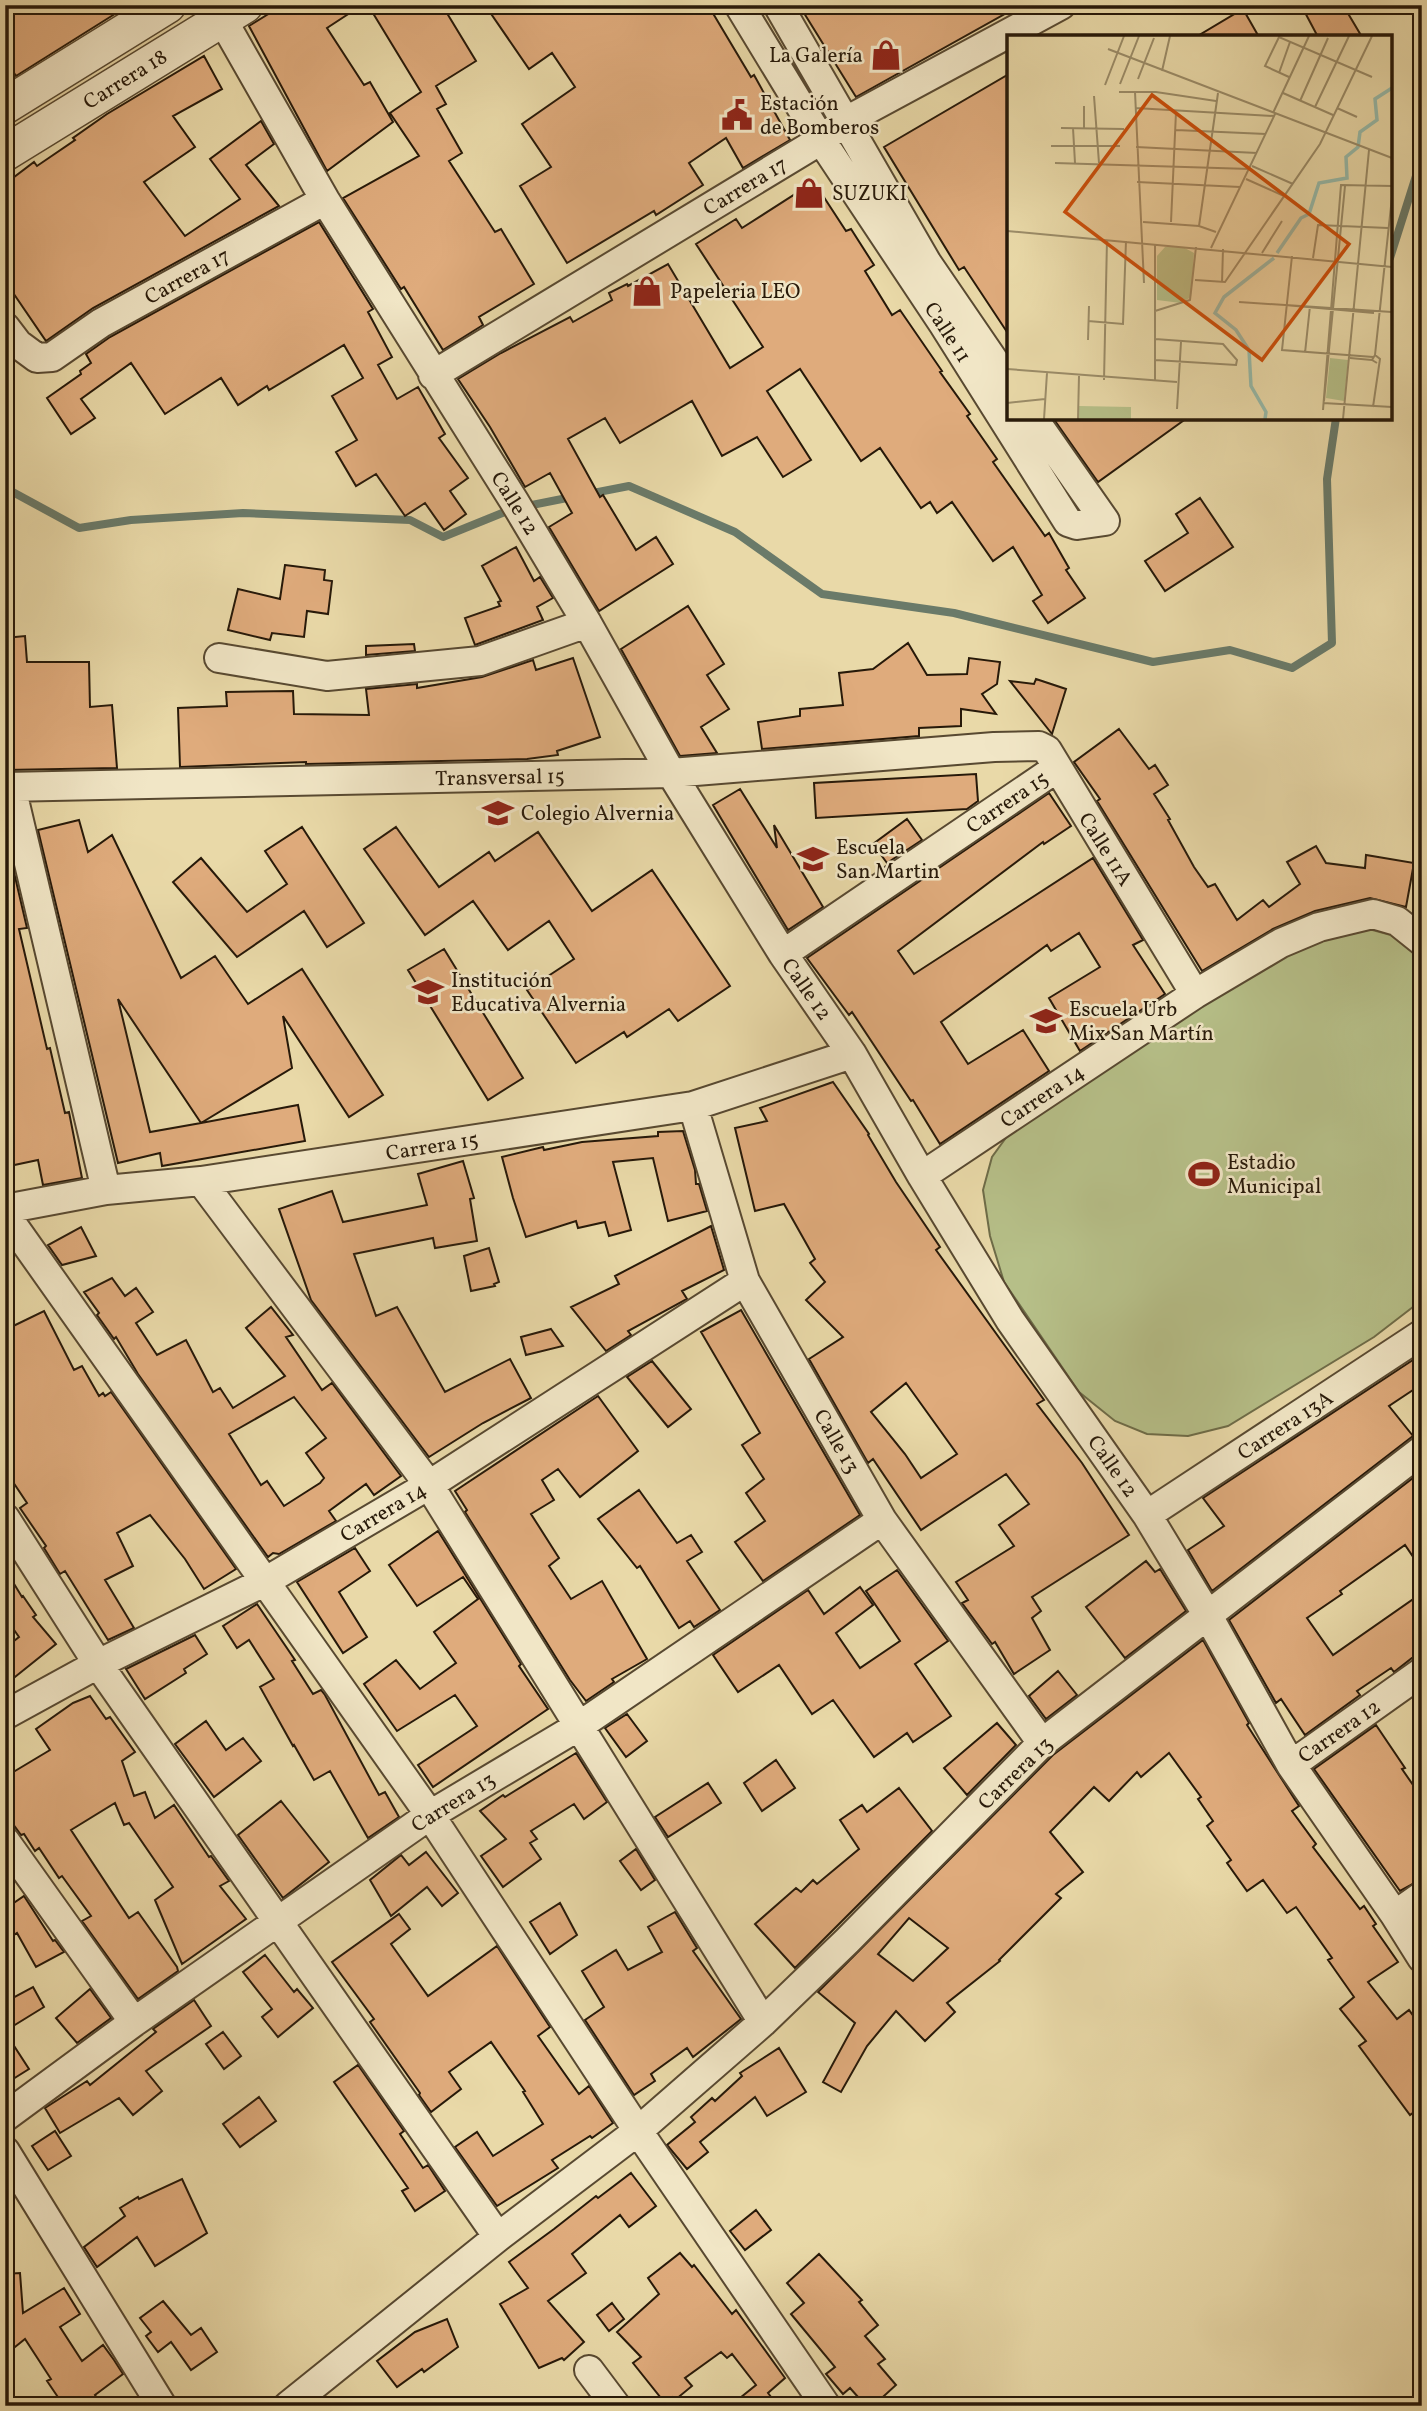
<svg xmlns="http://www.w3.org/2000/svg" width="1427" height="2411" font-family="Vollkorn,serif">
	<rect width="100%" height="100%" fill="#e9d9a8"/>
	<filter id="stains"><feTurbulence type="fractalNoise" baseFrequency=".00286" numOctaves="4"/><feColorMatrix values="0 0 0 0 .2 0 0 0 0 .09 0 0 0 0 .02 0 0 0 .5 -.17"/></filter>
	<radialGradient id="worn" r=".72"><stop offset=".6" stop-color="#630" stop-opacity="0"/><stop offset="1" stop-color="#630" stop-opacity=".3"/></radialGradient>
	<path fill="#b6bf88" stroke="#6e6c48" stroke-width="2" d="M1347 923 1409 940 1422 948V1300L1374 1337 1228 1426 1188 1436 1147 1434 1115 1421 1079 1392 1004 1282 990 1236 983 1190 992 1157 1021 1117 1200 999Z"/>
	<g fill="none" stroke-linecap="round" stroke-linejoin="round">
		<path stroke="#6a7a69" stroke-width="8" d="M1390 258 1422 157
			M5 491 9 490 79 528 131 520 243 513 410 520 443 537 512 509 572 497
			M588 494 629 486 735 532 822 594 954 613 1153 662 1230 650 1292 668 1332 643 1327 479 1336 418"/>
	</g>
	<path fill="#dfab7c" stroke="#271909" stroke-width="2" fill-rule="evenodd" d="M5 5H114L118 12 16 76 14 73 5 79Z
		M283 5H362L327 28 364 85 370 82 393 122 327 171 249 26Z
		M368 5H442L476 61 436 86 446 104 437 109 462 153 449 161 495 232 501 229 534 284 479 317 483 325 443 350 404 287 401 289 343 198 419 156 390 113 421 92Z
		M485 5H708L751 77 754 75 790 140 743 168 726 138 689 163 703 185 656 215 654 211 567 263 520 186 551 167 522 124 575 87 552 53 529 69Z
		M799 5H1021L856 97Z
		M1301 5H1343L1362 37H1318Z
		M1243 9 1259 37H1196Z
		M204 56 222 89 173 116 195 147 144 182 185 236 240 199 210 159 261 121 274 144 246 165 279 206 93 308 46 341 5 281V184L34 162 37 166 75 140 73 138 107 114Z
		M1009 74V335L964 267 959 270 884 147Z
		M814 182 846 231 851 229 874 265 865 271 892 315 900 310 942 371 940 372 970 414 967 416 997 459 993 462 1045 536 1049 533 1069 568 1066 570 1085 598 1048 623 1033 601 1042 595 1013 547 993 561 952 502 937 513 930 502 921 508 880 448 861 461 800 369 767 391 811 460 783 477 757 437 722 456 692 401 620 443 605 418 568 439 600 497 603 495 636 550 656 537 673 564 599 611 549 527 572 513 550 473 525 487 490 427 458 379 501 353 570 317 573 322 612 300 609 293 627 284 628 286 668 264 730 368 763 347 696 244 736 219 742 228Z
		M319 222 373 309 368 312 392 357 378 365 397 399 418 387 445 434 439 438 468 478 450 491 466 514 444 530 425 503 405 516 376 474 356 486 336 452 357 440 332 396 363 378 344 345 269 390 267 386 238 405 221 378 165 414 131 363 81 399 95 418 71 434 47 398 81 374 80 371 91 363 86 354 110 337Z
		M1053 418H1187L1098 482Z
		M1200 498 1233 547 1165 591 1145 561 1188 533 1176 514Z
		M516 547 534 581 540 577 553 598 537 607 543 620 475 645 465 618 500 606 498 602 501 601 482 566Z
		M285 565 325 570 324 580 332 581 328 614 307 611 304 637 272 633 270 640 228 630 238 589 280 599Z
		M688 606 724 664 707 675 729 709 701 727 717 753 680 756 621 649Z
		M25 636 27 662H89L90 707 112 705 117 768 5 770V638Z
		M908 643 927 675 967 674 969 658 1000 662 997 684 982 694 996 714 961 709V726L919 728V736L762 749 758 722 800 716V709L843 705 839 673 873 669Z
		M414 644 415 651 366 655V646Z
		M573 658 600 737 557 751 558 755 527 759 306 764V762L180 767 178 708 227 706 226 692 293 691 294 714 369 715 366 689 417 684V688L482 677 533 660 536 670Z
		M1036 679 1066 689 1052 734 1010 681 1034 684Z
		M1119 729 1149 769 1155 765 1168 785 1154 794 1170 819 1168 820 1194 867 1208 887 1215 884 1237 920 1263 900 1269 907 1300 884 1287 862 1316 846 1326 863 1365 868 1366 855 1414 863 1406 907 1370 898 1315 911 1273 929 1202 971 1097 801 1100 799 1074 762Z
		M976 774 978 801 967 809 816 818 814 783Z
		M740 789 777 848 774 825 823 907 788 930 713 805Z
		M1049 793 1071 826 1044 844 1043 842 898 951 914 974 1093 858 1143 940 1133 945 1165 994 1080 1051 1049 998 1100 967 1079 933 1051 951 1047 945 941 1022 968 1064 1023 1030 1049 1071 940 1144 913 1100 911 1101 852 1012 849 1015 807 958Z
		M907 819 922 840 887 863 873 844Z
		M79 820 88 852 112 835 181 978 215 956 248 1004 302 969 383 1095 349 1117 283 1016 292 1068 201 1123 298 1105 305 1141 162 1166 160 1153 118 1163 38 830ZM118 999 201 1123 150 1132Z
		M302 827 364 923 327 947 304 911 237 957 173 882 201 858 247 912 287 884 265 851Z
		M396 827 439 887 489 852 495 861 538 832 592 911 652 870 730 986 678 1021 669 1009 627 1037 624 1032 576 1063 527 990 574 959 549 921 508 950 473 901 425 935 364 849Z
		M6 838 27 928 19 929 47 1049 50 1048 65 1113 69 1112 82 1178 43 1185 38 1160 5 1167Z
		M444 949 523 1078 488 1100 408 970Z
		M833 1082 869 1134 868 1135 896 1182 940 1247 936 1250 1044 1400 1037 1404 1082 1463 1129 1535 1032 1597 1041 1611 1032 1618 1050 1650 1014 1674 995 1642 992 1644 962 1603 968 1600 956 1582 1014 1546 999 1525 1029 1504 1006 1474 921 1530 873 1459 868 1463 809 1359 843 1337 806 1300 825 1282 810 1263 815 1259 784 1204 755 1211 735 1128 767 1121 760 1108ZM906 1383 957 1454 921 1478 905 1454 871 1412Z
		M683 1131 695 1170 696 1184H699L707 1211 668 1221 653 1158 613 1162 631 1230 609 1236 605 1222 578 1228 576 1221 526 1237 513 1198 502 1157 543 1147 544 1150 582 1142 658 1136V1132Z
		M463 1161 474 1198 470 1199 477 1241 435 1248 433 1238 354 1254 376 1316 397 1307 445 1392 510 1359 531 1398 483 1423 429 1457 311 1300 279 1209 332 1191 343 1222 427 1205 418 1174Z
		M711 1226 724 1270 682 1291 687 1299 628 1331 631 1335 606 1351 571 1307 619 1284 615 1276Z
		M81 1227 96 1256 62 1265 48 1245Z
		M489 1248 499 1282 494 1284 495 1286 471 1291 464 1256Z
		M112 1278 125 1296 136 1288 153 1312 136 1323 157 1355 186 1340 213 1392 220 1388 233 1408 285 1376 246 1328 271 1307 293 1335 286 1337 322 1390 332 1383 401 1476 374 1495 366 1484 329 1511 336 1521 279 1554 273 1553 268 1557 138 1374 116 1337 114 1339 97 1315 99 1313 84 1292ZM294 1397 326 1438 306 1453 324 1478 320 1483 284 1506 267 1481 261 1485 229 1434Z
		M741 1310 860 1515 763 1581 735 1542 765 1521 746 1493 764 1479 742 1445 760 1433 701 1332Z
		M44 1311 74 1370 82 1366 99 1396 103 1393 105 1396 111 1392 236 1569 204 1589 185 1559 150 1515 117 1533 133 1566 105 1580 134 1628 108 1640 65 1571 60 1574 44 1548 46 1546 20 1508 27 1503 5 1470V1330Z
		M551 1329 563 1346 526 1355 521 1337Z
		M1422 1354V1384L1389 1406 1413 1436 1212 1591 1188 1550 1224 1526 1203 1498Z
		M652 1361 691 1409 668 1427 627 1377Z
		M598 1396 638 1451 580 1497 558 1469 542 1480 554 1500 531 1514 559 1558 549 1566 571 1599 602 1581 647 1659 612 1679 614 1682 586 1701 570 1680 465 1512 467 1510 455 1491Z
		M1422 1471V1570L1405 1545 1340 1591 1342 1594 1307 1618 1333 1655 1422 1593V1656L1412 1658 1394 1672 1391 1668 1357 1691 1360 1695 1305 1735 1281 1699 1276 1703 1229 1620Z
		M639 1490 677 1543 691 1535 702 1552 687 1561 720 1610 694 1627 690 1621 679 1628 640 1566 637 1568 598 1519Z
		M438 1531 521 1664 519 1666 548 1709 433 1787 418 1765 477 1726 455 1695 397 1731 364 1684 396 1660 420 1689 456 1663 434 1632 478 1599 463 1577 417 1606 389 1565Z
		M355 1548 370 1571 339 1592 367 1637 343 1653 297 1582Z
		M1146 1561 1155 1572 1160 1569 1186 1611 1125 1658 1086 1607Z
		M5 1569 22 1597 23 1596 36 1615 33 1617 56 1644 5 1685V1648L19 1637 5 1617Z
		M897 1570 948 1641 915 1664 951 1716 913 1742 907 1733 874 1757 833 1700 812 1714 779 1665 738 1692 713 1655 808 1590 824 1614 860 1587 873 1605 836 1633 860 1668 900 1641 866 1591Z
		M257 1604 295 1660 292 1661 313 1694 321 1690 325 1695 379 1795 385 1792 399 1817 368 1838 330 1771 314 1780 294 1745 293 1746 260 1687 274 1679 249 1640 237 1648 223 1626Z
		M195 1635 207 1654 184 1669 186 1673 145 1699 126 1669Z
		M1203 1640 1249 1723 1247 1725 1299 1806 1292 1811 1316 1844 1313 1847 1360 1909 1364 1906 1376 1924 1373 1926 1398 1962 1368 1982 1397 2019 1409 2010 1422 2028V2106L1410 2115 1359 2046 1366 2041 1340 2009 1354 1997 1328 1960 1332 1958 1296 1907 1287 1913 1263 1880 1247 1891 1227 1863 1231 1860 1207 1826 1213 1821 1198 1799 1201 1797 1169 1753 1141 1777 1137 1772 1109 1801 1094 1787 1050 1832 1083 1872 1056 1894 1061 1898 999 1960 1000 1961 947 2003 955 2012 925 2041 896 2011 867 2046 841 2092 823 2082 855 2023 818 1992 1053 1755ZM909 1918 948 1948 913 1981 878 1954Z
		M1058 1671 1077 1695 1046 1719 1029 1696Z
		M90 1696 106 1719 110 1717 135 1752 122 1761 134 1796 145 1792 155 1818 174 1805 209 1857 211 1856 229 1881 220 1886 246 1919 182 1964 155 1900 173 1887 129 1823 124 1825 115 1803 71 1830 129 1918 138 1912 177 1967 178 1971 138 1999 82 1921 91 1916 62 1876 59 1878 39 1848 35 1851 24 1834 21 1835 5 1813V1777L50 1750 36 1729 73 1703Z
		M627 1714 647 1741 626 1757 605 1728Z
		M206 1721 226 1750 243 1738 261 1761 214 1797 175 1744Z
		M997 1723 1016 1745 967 1795 944 1768Z
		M1376 1725 1405 1768 1402 1769 1422 1798V1879L1400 1891 1314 1769Z
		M576 1753 607 1802 584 1819 574 1804 531 1831 537 1839 530 1843 541 1859 503 1887 481 1856 506 1839 480 1811 503 1795 505 1797Z
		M776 1760 795 1788 762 1811 744 1783Z
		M708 1783 721 1803 668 1837 655 1817Z
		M899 1788 932 1831 795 1968 755 1924 796 1888 801 1892 813 1880 817 1884 859 1849 840 1820 862 1805 867 1812Z
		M281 1801 329 1862 283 1898 238 1835Z
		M636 1849 655 1880 641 1890 620 1861Z
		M426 1852 458 1893 442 1906 427 1887 391 1916 370 1880 401 1855 409 1865Z
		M24 1896 53 1941 55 1940 64 1952 36 1967 17 1933 5 1941V1909Z
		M560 1903 577 1935 550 1954 530 1922Z
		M675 1912 697 1948 693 1951 741 2019 693 2057 687 2048 651 2074 655 2081 634 2095 585 2020 604 2007 582 1971 616 1950 628 1970 662 1952 648 1927Z
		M399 1914 410 1929 391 1944 428 1996 497 1946 550 2027 538 2036 579 2094 589 2086 613 2123 592 2138 590 2136 552 2160 558 2168 497 2206 455 2147 477 2132 493 2156 543 2124 523 2092 525 2091 491 2042 449 2072 461 2089 431 2112 419 2095 420 2093 370 2022 374 2019 332 1962Z
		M265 1955 294 1992 297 1989 313 2008 278 2037 262 2017 272 2009 243 1972Z
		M33 1987 44 2007 5 2031V2002Z
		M90 1989 111 2018 77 2043 56 2018Z
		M194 2000 211 2026 146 2071 162 2091 133 2115 119 2098 60 2133 45 2108 87 2081 90 2085 156 2032 153 2029Z
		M5 2032 29 2069 5 2084Z
		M223 2032 241 2056 224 2069 206 2044Z
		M779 2048 806 2092 767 2116 755 2097 700 2142 708 2152 687 2169 667 2145 695 2122 691 2117 712 2098 715 2101 742 2076 740 2073Z
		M358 2065 404 2131 400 2134 423 2168 428 2165 445 2191 415 2211 402 2191 408 2188 334 2082Z
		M259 2097 276 2121 240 2147 223 2124Z
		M55 2131 71 2156 48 2170 32 2146Z
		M631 2173 656 2206 629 2227 620 2215 572 2254 586 2273 548 2301 584 2342 564 2360 562 2358 539 2368 500 2304 528 2288 509 2262 554 2229 596 2196 598 2198Z
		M182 2179 207 2233 155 2266 137 2237 97 2267 84 2247 125 2216 120 2208 138 2197 139 2199Z
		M756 2210 771 2230 745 2250 730 2231Z
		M680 2253 692 2267 694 2265 732 2314 736 2310 785 2378 768 2393 778 2406H730L756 2385 732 2354 727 2358 721 2352 685 2378 692 2386 675 2400 672 2397 665 2403 633 2363 641 2357 617 2332 659 2294 648 2278Z
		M819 2254 862 2300 859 2302 878 2325 865 2336 885 2359 878 2364 896 2385 873 2406H866L850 2388 843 2394 826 2374 835 2367 791 2314 804 2303 787 2283Z
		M20 2273 23 2313 64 2288 80 2314 60 2327 82 2361 103 2345 114 2360 123 2374 95 2395 102 2406H64L47 2381 51 2379 25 2339 5 2355V2274Z
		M163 2301 191 2335 201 2328 217 2352 191 2370 171 2342 158 2352 146 2336 151 2332 140 2318Z
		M612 2303 624 2319 609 2331 597 2315Z
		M447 2319 458 2347 424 2372 422 2369 397 2387 377 2361 415 2332Z"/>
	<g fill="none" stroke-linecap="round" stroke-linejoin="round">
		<defs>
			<path id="minor" d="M739 5 821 140 944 325 1068 522 1077 525 1105 521 1033 418
				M778 5 927 263 1009 383
				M222 19 325 200 514 501 587 623 671 773 783 954 852 1054 922 1176 1010 1320 1147 1515 1207 1614 1291 1765 1395 1915 1422 1958
				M5 327 18 344 37 358 52 357 101 323 325 200
				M433 375 821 140 846 121 1061 5
				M219 658 327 676 480 661 587 623
				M5 787 671 773 994 747 1039 746 1047 750 1195 994
				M11 787 106 1190
				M783 954 1057 768
				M693 1106 745 1281 882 1520 1042 1743
				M922 1176 1195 994 1281 943 1319 927 1373 914 1397 921 1422 941
				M201 1181 429 1485 763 2022
				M5 1209 106 1190 201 1181 693 1106 852 1054
				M5 1214 430 1815 638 2131 826 2406
				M1147 1515 1422 1334
				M5 1518 98 1664 498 2237
				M5 1715 98 1664 266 1581 429 1485 745 1281
				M1291 1765 1422 1672
				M5 1841 134 2022
				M1395 1915 1422 1896
				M5 2117 134 2022 430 1815 579 1726 882 1520
				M5 2151 162 2406
				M589 2370 616 2406
				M288 2406 498 2237 638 2131 763 2022 847 1941 1042 1743 1422 1450"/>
			<path id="tertiary" d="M5 106 168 5
				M5 153 245 5"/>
		</defs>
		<use href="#minor" stroke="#584931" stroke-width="32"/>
		<use href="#tertiary" stroke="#584931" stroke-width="38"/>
		<use href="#minor" stroke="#f1e6c6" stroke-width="28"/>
		<use href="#tertiary" stroke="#f1e6c6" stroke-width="35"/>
	</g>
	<defs>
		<symbol id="shop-bare" viewBox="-9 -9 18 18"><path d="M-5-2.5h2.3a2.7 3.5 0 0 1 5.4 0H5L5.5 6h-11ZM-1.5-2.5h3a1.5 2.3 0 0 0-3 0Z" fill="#8f2418" stroke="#f1e6c6" stroke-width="2.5" paint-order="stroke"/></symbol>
		<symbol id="civic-bare" viewBox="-9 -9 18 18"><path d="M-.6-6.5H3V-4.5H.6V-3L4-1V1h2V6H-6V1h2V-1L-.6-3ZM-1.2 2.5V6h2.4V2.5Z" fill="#8f2418" stroke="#f1e6c6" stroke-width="2.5" paint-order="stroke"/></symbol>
		<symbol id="school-bare" viewBox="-9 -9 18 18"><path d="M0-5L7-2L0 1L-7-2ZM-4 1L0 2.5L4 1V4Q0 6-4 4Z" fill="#8f2418" stroke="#f1e6c6" stroke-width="2.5" paint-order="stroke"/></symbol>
		<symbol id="stadium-bare" viewBox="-9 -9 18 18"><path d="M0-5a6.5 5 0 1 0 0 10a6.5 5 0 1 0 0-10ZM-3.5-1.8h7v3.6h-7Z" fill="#8f2418" stroke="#f1e6c6" stroke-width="2.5" paint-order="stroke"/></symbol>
	</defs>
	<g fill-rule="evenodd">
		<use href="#shop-bare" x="864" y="33" width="44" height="44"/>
		<use href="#civic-bare" x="715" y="93" width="44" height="44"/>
		<use href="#shop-bare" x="787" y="171" width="44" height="44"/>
		<use href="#shop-bare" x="625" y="269" width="44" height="44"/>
		<use href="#school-bare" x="476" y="791" width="44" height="44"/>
		<use href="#school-bare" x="791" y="837" width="44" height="44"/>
		<use href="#school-bare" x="406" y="970" width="44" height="44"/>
		<use href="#school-bare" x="1024" y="999" width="44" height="44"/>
		<use href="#stadium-bare" x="1182" y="1152" width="44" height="44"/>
	</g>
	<g text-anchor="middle" stroke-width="5" stroke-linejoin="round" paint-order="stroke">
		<g font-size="21" fill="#271909" stroke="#f1e6c6" text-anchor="start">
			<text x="863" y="62" text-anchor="end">La Galería</text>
			<text x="760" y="110">Estación<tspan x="760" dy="24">de Bomberos</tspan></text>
			<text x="832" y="200">SUZUKI</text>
			<text x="670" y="298">Papeleria LEO</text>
			<text x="521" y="820">Colegio Alvernia</text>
			<text x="836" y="854">Escuela<tspan x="836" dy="24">San Martin</tspan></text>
			<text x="451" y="987">Institución<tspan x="451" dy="24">Educativa Alvernia</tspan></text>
			<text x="1069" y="1016">Escuela Urb<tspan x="1069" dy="24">Mix San Martín</tspan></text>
			<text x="1227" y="1169">Estadio<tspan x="1227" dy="24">Municipal</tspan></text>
		</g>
		<g font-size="21" fill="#271909" stroke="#f1e6c6">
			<text transform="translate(125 79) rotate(-32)" y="7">Carrera 18</text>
			<text transform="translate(745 186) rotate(-31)" y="7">Carrera 17</text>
			<text transform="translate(187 276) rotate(-29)" y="7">Carrera 17</text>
			<text transform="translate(948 332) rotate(57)" y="7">Calle 11</text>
			<text transform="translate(515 503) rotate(58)" y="7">Calle 12</text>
			<text transform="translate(500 777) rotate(-1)" y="7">Transversal 15</text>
			<text transform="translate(1007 802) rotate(-34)" y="7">Carrera 15</text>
			<text transform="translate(1106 849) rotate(58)" y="7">Calle 11A</text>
			<text transform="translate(807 989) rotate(55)" y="7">Calle 12</text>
			<text transform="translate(1042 1096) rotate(-34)" y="7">Carrera 14</text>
			<text transform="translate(432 1146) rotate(-9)" y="7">Carrera 15</text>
			<text transform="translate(1285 1425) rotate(-33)" y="7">Carrera 13A</text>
			<text transform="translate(837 1441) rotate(60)" y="7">Calle 13</text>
			<text transform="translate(1113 1466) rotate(55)" y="7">Calle 12</text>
			<text transform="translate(383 1512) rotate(-31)" y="7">Carrera 14</text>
			<text transform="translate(1339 1731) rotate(-35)" y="7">Carrera 12</text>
			<text transform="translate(1015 1773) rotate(-44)" y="7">Carrera 13</text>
			<text transform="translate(453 1802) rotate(-32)" y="7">Carrera 13</text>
		</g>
	</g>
	<g transform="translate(1007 35)">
		<rect width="385" height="385" fill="#e9d9a8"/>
		<path d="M158 212H176L187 218 184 262 174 268 150 265V221ZM323 323 341 325 337 366 319 363ZM72 371 124 372V384H72Z" fill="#b6bf88"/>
		<path fill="none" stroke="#97baa9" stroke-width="3.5" d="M270 218 294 183 302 179 312 148 340 143 339 122 351 112 353 97 370 85 368 64 385 53M258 384 259 377 244 351 242 315 229 295 208 278 217 262 267 223"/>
		<path fill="none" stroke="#9b8c68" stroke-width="2" d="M101 14 385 123M155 36 163 1M272 38 283 7M282 42 258 31 272 2 365 42M131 44 147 3M113 49 132 1M98 50 117 1M112 57H149L209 66M128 57 137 248M276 58 326 80M87 61 92 128M293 66 321 3M77 71V93M308 72 342 1M128 73 267 81M330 73 350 82M266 78 302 1M54 93 117 94M66 93 68 128M169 95 259 99M44 111H113M129 112 250 118M48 128 243 134M245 131 286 149M239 144 277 161M130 147 233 152M136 187 192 191 209 197M164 187 169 77M192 191 211 58M0 196 385 232M148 209V347M204 213 268 79M255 218 275 186M285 221 275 315 366 322M306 223 311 190 381 193M188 245 218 247 313 109 365 1M215 248 216 214M232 267 385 277M278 270 367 278M148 276 183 265 189 212M81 286 116 289 119 206M81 305 82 271M298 318 303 271M368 320 385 162M343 323 365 325M148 325 229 330 230 325 216 309 148 304M0 334 170 347M97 345 100 205M317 366 338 151M0 368 38 364M316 368 385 372M366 372 373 324 368 320 365 325 370 328M170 374 174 307M316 375 334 150 385 151M37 384 40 338M71 384 72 341M336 384 362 115"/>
		<path fill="#cb4f0c" fill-opacity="0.15" stroke="#cb4f0c" stroke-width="3.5" d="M145 60 342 209 255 325 58 177Z"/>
		<rect width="385" height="385" fill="none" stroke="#271909" stroke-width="3.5"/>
	</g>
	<rect width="1427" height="2411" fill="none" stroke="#e9d9a8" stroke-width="28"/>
	<rect x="7" y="7" width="1413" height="2397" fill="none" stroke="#271909" stroke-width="3.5"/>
	<rect x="14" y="14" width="1399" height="2383" fill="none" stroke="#271909" stroke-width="2"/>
	<rect width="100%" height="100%" filter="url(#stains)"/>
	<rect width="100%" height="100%" fill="url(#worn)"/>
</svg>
